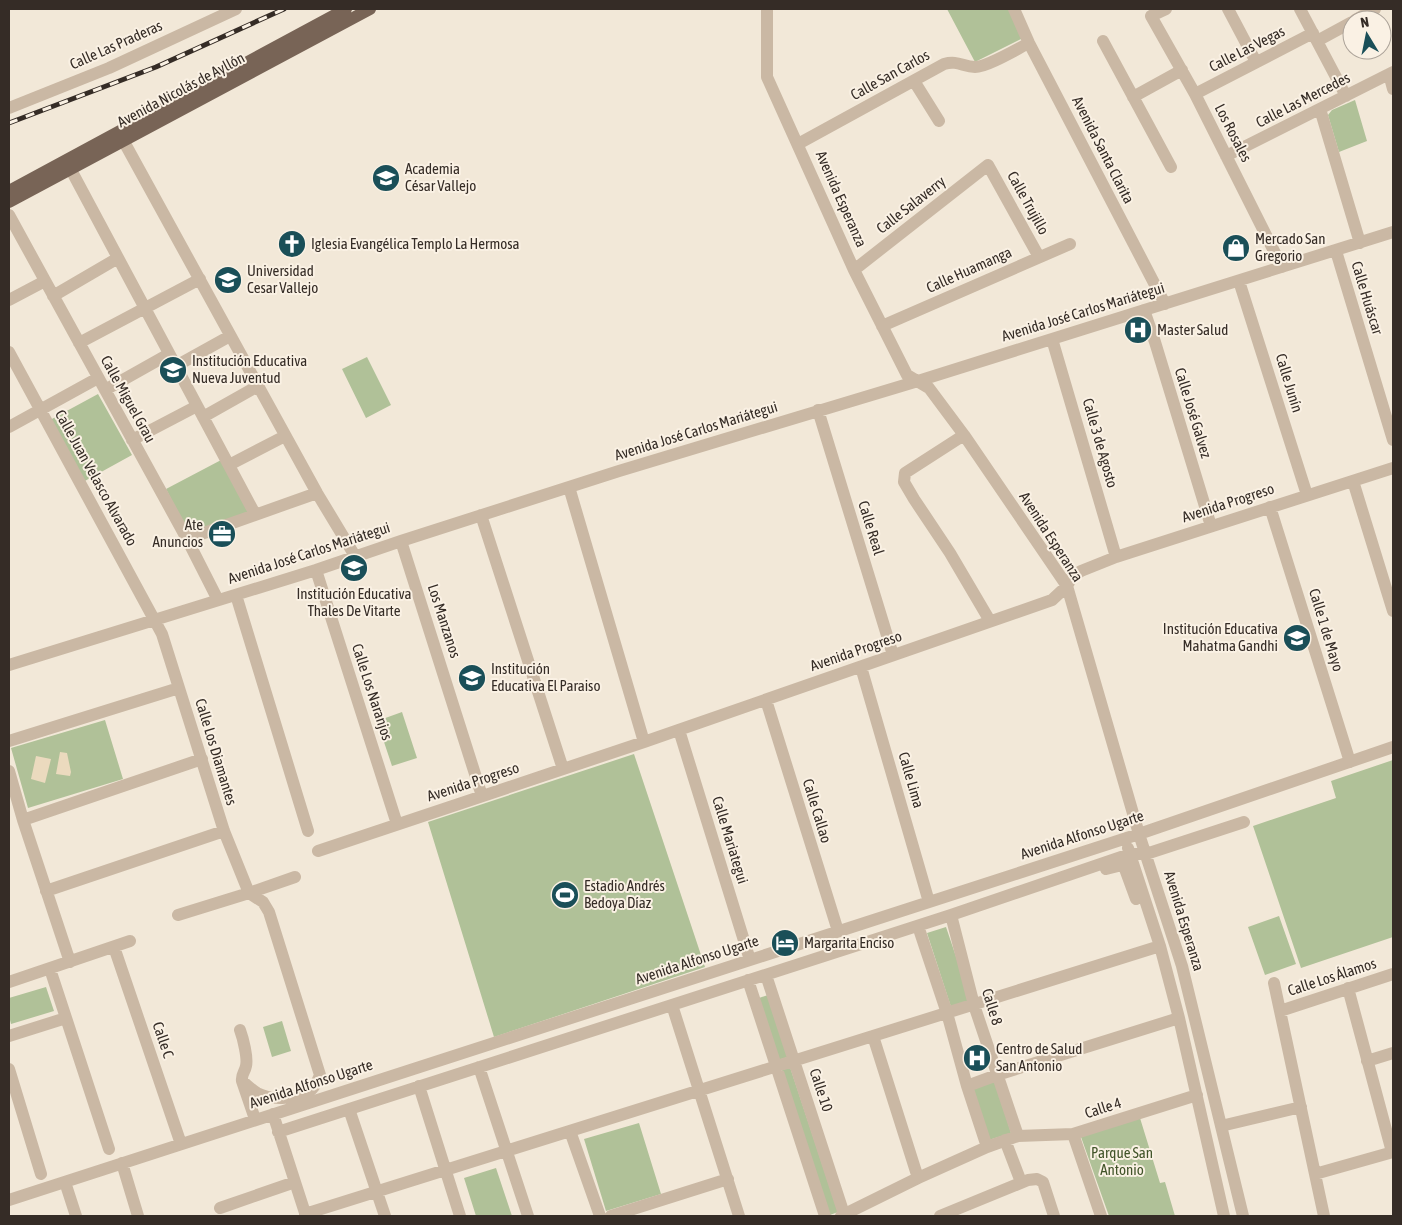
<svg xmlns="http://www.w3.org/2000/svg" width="1402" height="1225" font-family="'Asap Condensed',sans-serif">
	<rect width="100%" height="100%" fill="#f2e8d8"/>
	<path fill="#b0c198" d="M947 9H1014L1027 36 975 62Z
		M1355 100 1367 141 1339 152 1328 115 1332 110Z
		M367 357 391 405 366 418 342 369Z
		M98 394 132 455 83 482 50 420Z
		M223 459 251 513 190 536 166 489Z
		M402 712 417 758 392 766 377 721Z
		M105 720 123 779 28 808 11 748Z
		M634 754 705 967 494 1037 428 822Z
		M1393 760V937L1301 968 1253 826 1336 798 1331 781Z
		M1279 916 1296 964 1265 975 1248 927Z
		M946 927 971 1001 951 1007 927 933Z
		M46 987 54 1011 11 1024 9 1016V998Z
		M768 995 788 1057 778 1060 759 998Z
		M282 1021 291 1051 272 1057 263 1027Z
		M790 1067 838 1212 830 1215 782 1070Z
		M995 1081 1011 1133 989 1140 973 1088Z
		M1140 1118 1160 1183 1165 1182 1175 1216H1109L1081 1137Z
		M639 1123 661 1194 606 1211 584 1139Z
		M496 1168 512 1216H476L464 1178Z"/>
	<path fill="#ebdabe" d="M60 752 67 753 71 772 70 776 56 774Z
		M36 756 51 759 45 783 31 779Z"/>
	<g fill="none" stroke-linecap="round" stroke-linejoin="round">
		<path stroke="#cab8a4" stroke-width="12" d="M767 9V77L854 270 907 375 929 388 964 435 1067 586 1139 834 1182 966 1243 1216
			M1014 9 1029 43 1165 304
			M1166 9 1151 16 1195 94 1282 267
			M1228 9 1256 62
			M1300 9 1346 96
			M1355 20 1375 9
			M1103 41 1171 167
			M1317 41 1352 22
			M1389 74 1393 89
			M914 81 939 121
			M1195 94 1313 33
			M1133 97 1182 70
			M9 108 109 68 236 9
			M1320 109 1360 243
			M123 140 317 493 355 556
			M798 144 944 64C958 60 963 67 975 67 987 67 1017 49 1029 43
			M1226 156 1393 72
			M70 168 255 514
			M9 215 187 539 218 600
			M1336 251 1393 440
			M854 270 988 165 1039 257
			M1239 281 1307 495
			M53 296 118 258
			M9 300 45 281
			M1144 310 1155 342 1211 526
			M882 326 1070 244
			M1052 339 1116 557
			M79 343 200 279
			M9 352 162 634 224 831 249 893
			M176 366 230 336
			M105 390 169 354
			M818 410 893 655
			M203 417 258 386
			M9 427 98 378
			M964 435 905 473 904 482 914 499 950 553 990 621
			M132 440 197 406
			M229 465 285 436
			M1353 481 1393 611
			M569 487 644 742
			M1270 507 1350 762
			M481 515 563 769
			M187 539 317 493
			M401 541 482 796
			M316 570 397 824
			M236 595 308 831
			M9 665 316 570 401 541 619 471 918 381 1393 232
			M861 667 929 902
			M766 700 838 931
			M679 730 750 960
			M9 741 179 688
			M9 771 23 820 70 962
			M23 820 202 759
			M1128 848 1160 946 1179 1018 1224 1216
			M318 851 644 742 1052 600 1067 586 1072 577 1081 571 1116 557 1393 468
			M1106 869 1122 865 1125 869 1136 899
			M46 891 224 831
			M178 915 249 893 295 877
			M951 915 974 1005 1018 1136
			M918 926 947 1013 967 1086 987 1147
			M114 947 181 1144
			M50 969 109 1149
			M766 975 844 1214
			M748 980 825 1216
			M9 982 130 941
			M1274 983 1324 1216
			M1348 988 1392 1152
			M672 1005 739 1216
			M1280 1011 1393 974
			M240 1030C243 1038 248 1058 246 1066 245 1072 241 1074 242 1081L255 1119
			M9 1036 66 1018
			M873 1036 918 1178
			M1367 1061 1393 1053
			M479 1067 528 1216
			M9 1069 41 1174
			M242 1081C247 1085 252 1090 257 1093 272 1101 298 1099 312 1089 316 1085 318 1080 320 1075L269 912 263 902 249 893
			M419 1086 460 1216
			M967 1086 997 1075 1179 1018
			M349 1109 385 1216
			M273 1114 306 1216
			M1221 1126 1301 1107
			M570 1131 600 1216
			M278 1132 951 915 1130 854H1146L1244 822
			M1073 1134 1101 1216
			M1005 1140 1021 1182
			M122 1163 138 1216
			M1315 1174 1393 1152
			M65 1182 76 1216
			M9 1200 1139 834 1393 747
			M220 1208 295 1182
			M305 1214 1160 946
			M611 1216 728 1179
			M841 1216 918 1178 987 1147 1018 1136 1073 1134 1197 1095
			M940 1216 1028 1180 1037 1179 1043 1182 1054 1216"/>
		<path stroke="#786456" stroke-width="12" d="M9 191 346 9
			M9 202 370 9"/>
		<defs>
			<path id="rail" d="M9 123 156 67 284 9"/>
		</defs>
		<use href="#rail" stroke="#352c26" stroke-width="5"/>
		<use href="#rail" stroke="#faf1e4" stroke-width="3" stroke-dasharray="9" stroke-linecap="butt"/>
	</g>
	<defs>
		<symbol id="school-disc" viewBox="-11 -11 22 22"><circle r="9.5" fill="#1a4f58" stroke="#faf1e4"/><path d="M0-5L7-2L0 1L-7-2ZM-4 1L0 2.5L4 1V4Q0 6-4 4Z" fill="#fff"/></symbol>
		<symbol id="church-disc" viewBox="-11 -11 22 22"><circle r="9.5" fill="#1a4f58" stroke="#faf1e4"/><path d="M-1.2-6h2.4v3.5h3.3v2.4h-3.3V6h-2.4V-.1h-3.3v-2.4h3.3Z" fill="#fff"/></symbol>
		<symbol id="shop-disc" viewBox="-11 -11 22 22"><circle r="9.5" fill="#1a4f58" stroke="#faf1e4"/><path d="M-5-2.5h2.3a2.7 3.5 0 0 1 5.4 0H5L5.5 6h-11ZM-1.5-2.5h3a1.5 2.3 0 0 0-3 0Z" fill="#fff"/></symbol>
		<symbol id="university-disc" viewBox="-11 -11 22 22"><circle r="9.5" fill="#1a4f58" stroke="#faf1e4"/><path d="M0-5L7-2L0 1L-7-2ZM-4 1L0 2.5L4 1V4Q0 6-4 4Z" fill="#fff"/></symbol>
		<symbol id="hospital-disc" viewBox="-11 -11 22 22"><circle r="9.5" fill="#1a4f58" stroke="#faf1e4"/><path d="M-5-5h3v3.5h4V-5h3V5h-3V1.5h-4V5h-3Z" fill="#fff"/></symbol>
		<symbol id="office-disc" viewBox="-11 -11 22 22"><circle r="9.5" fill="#1a4f58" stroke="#faf1e4"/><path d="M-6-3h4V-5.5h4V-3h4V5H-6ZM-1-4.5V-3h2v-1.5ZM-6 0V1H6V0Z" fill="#fff"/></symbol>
		<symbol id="stadium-disc" viewBox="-11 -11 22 22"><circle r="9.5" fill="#1a4f58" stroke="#faf1e4"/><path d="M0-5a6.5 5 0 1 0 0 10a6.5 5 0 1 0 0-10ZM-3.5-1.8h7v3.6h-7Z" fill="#fff"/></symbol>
		<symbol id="hotel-disc" viewBox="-11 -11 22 22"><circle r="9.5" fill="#1a4f58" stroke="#faf1e4"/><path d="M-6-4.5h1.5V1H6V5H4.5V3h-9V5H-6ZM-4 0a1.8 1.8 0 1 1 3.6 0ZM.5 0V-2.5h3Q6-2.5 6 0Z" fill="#fff"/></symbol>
	</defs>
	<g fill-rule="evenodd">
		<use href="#school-disc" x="370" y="162" width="32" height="32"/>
		<use href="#church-disc" x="276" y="228" width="32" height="32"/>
		<use href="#shop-disc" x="1220" y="232" width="32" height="32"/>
		<use href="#university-disc" x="212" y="264" width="32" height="32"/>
		<use href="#hospital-disc" x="1122" y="314" width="32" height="32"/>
		<use href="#school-disc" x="157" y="354" width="32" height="32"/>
		<use href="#office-disc" x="206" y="518" width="32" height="32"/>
		<use href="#school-disc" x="338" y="552" width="32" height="32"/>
		<use href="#school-disc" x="1281" y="622" width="32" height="32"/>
		<use href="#school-disc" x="456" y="662" width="32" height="32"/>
		<use href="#stadium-disc" x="549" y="879" width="32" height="32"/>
		<use href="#hotel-disc" x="769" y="927" width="32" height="32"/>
		<use href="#hospital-disc" x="961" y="1042" width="32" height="32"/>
	</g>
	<g text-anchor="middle" stroke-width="4" stroke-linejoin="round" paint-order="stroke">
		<g font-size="15" fill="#352c26" stroke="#faf1e4">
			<text transform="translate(116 45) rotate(-24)" y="5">Calle Las Praderas</text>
			<text transform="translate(1247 49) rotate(-27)" y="5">Calle Las Vegas</text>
			<text transform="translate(890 75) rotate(-29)" y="5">Calle San Carlos</text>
			<text transform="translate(181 90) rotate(-28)" y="5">Avenida Nicolás de Ayllón</text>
			<text transform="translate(1303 100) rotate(-27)" y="5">Calle Las Mercedes</text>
			<text transform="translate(1233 133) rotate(63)" y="5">Los Rosales</text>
			<text transform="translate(1103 150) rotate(63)" y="5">Avenida Santa Clarita</text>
			<text transform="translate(841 199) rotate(66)" y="5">Avenida Esperanza</text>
			<text transform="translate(1028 203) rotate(61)" y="5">Calle Trujillo</text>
			<text transform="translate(911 205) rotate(-38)" y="5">Calle Salaverry</text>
			<text transform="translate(969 270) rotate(-24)" y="5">Calle Huamanga</text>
			<text transform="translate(1367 298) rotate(73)" y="5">Calle Huáscar</text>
			<text transform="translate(1083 312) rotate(-17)" y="5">Avenida José Carlos Mariátegui</text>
			<text transform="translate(1289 383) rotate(73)" y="5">Calle Junín</text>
			<text transform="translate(128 399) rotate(61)" y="5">Calle Miguel Grau</text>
			<text transform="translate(1193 413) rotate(73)" y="5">Calle José Galvez</text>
			<text transform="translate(696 431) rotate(-17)" y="5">Avenida José Carlos Mariátegui</text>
			<text transform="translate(1100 443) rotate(74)" y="5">Calle 3 de Agosto</text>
			<text transform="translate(96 478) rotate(61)" y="5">Calle Juan Velasco Alvarado</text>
			<text transform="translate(1228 503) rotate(-18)" y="5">Avenida Progreso</text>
			<text transform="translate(871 528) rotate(73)" y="5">Calle Real</text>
			<text transform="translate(1051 537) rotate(57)" y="5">Avenida Esperanza</text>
			<text transform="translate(309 553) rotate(-18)" y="5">Avenida José Carlos Mariátegui</text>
			<text transform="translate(444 621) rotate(72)" y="5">Los Manzanos</text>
			<text transform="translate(1326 630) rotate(73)" y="5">Calle 1 de Mayo</text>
			<text transform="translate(856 651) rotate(-19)" y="5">Avenida Progreso</text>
			<text transform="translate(372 692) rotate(72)" y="5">Calle Los Naranjos</text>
			<text transform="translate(216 752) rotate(73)" y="5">Calle Los Diamantes</text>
			<text transform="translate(911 780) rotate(74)" y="5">Calle Lima</text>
			<text transform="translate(473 782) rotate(-18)" y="5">Avenida Progreso</text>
			<text transform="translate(817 811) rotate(73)" y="5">Calle Callao</text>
			<text transform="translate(1082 835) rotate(-18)" y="5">Avenida Alfonso Ugarte</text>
			<text transform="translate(730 840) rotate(73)" y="5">Calle Mariategui</text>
			<text transform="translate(1184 921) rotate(73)" y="5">Avenida Esperanza</text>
			<text transform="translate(697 960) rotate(-18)" y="5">Avenida Alfonso Ugarte</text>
			<text transform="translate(1332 977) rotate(-18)" y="5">Calle Los Álamos</text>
			<text transform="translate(992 1007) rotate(73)" y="5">Calle 8</text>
			<text transform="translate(163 1040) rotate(71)" y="5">Calle C</text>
			<text transform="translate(311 1084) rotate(-18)" y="5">Avenida Alfonso Ugarte</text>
			<text transform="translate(821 1090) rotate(72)" y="5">Calle 10</text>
			<text transform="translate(1103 1108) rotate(-18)" y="5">Calle 4</text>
		</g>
		<g font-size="15" fill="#352c26" stroke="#faf1e4" text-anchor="start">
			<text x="405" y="174">Academia<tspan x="405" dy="17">César Vallejo</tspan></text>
			<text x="1255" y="244">Mercado San<tspan x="1255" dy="17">Gregorio</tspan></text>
			<text x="311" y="249">Iglesia Evangélica Templo La Hermosa</text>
			<text x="247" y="276">Universidad<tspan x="247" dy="17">Cesar Vallejo</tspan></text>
			<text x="1157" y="335">Master Salud</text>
			<text x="192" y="366">Institución Educativa<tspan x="192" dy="17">Nueva Juventud</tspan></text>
			<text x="203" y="530" text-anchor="end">Ate<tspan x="203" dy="17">Anuncios</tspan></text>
			<text x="354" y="599" text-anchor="middle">Institución Educativa<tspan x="354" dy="17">Thales De Vitarte</tspan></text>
			<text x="1278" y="634" text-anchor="end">Institución Educativa<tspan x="1278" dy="17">Mahatma Gandhi</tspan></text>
			<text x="491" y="674">Institución<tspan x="491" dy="17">Educativa El Paraiso</tspan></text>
			<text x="584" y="891">Estadio Andrés<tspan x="584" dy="17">Bedoya Díaz</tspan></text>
			<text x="804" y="948">Margarita Enciso</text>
			<text x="996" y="1054">Centro de Salud<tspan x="996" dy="17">San Antonio</tspan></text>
		</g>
		<g font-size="15" fill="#415429" stroke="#faf1e4">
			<text x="1122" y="1158">Parque San<tspan x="1122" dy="17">Antonio</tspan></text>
		</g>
	</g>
	<rect width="1402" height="1225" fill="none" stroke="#352c26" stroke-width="20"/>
	<g transform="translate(1367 35) rotate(350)"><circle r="24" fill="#faf1e4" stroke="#aba298"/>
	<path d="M0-4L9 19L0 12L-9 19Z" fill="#1a4f58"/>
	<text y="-8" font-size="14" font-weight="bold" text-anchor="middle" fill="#352c26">N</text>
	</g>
</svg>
